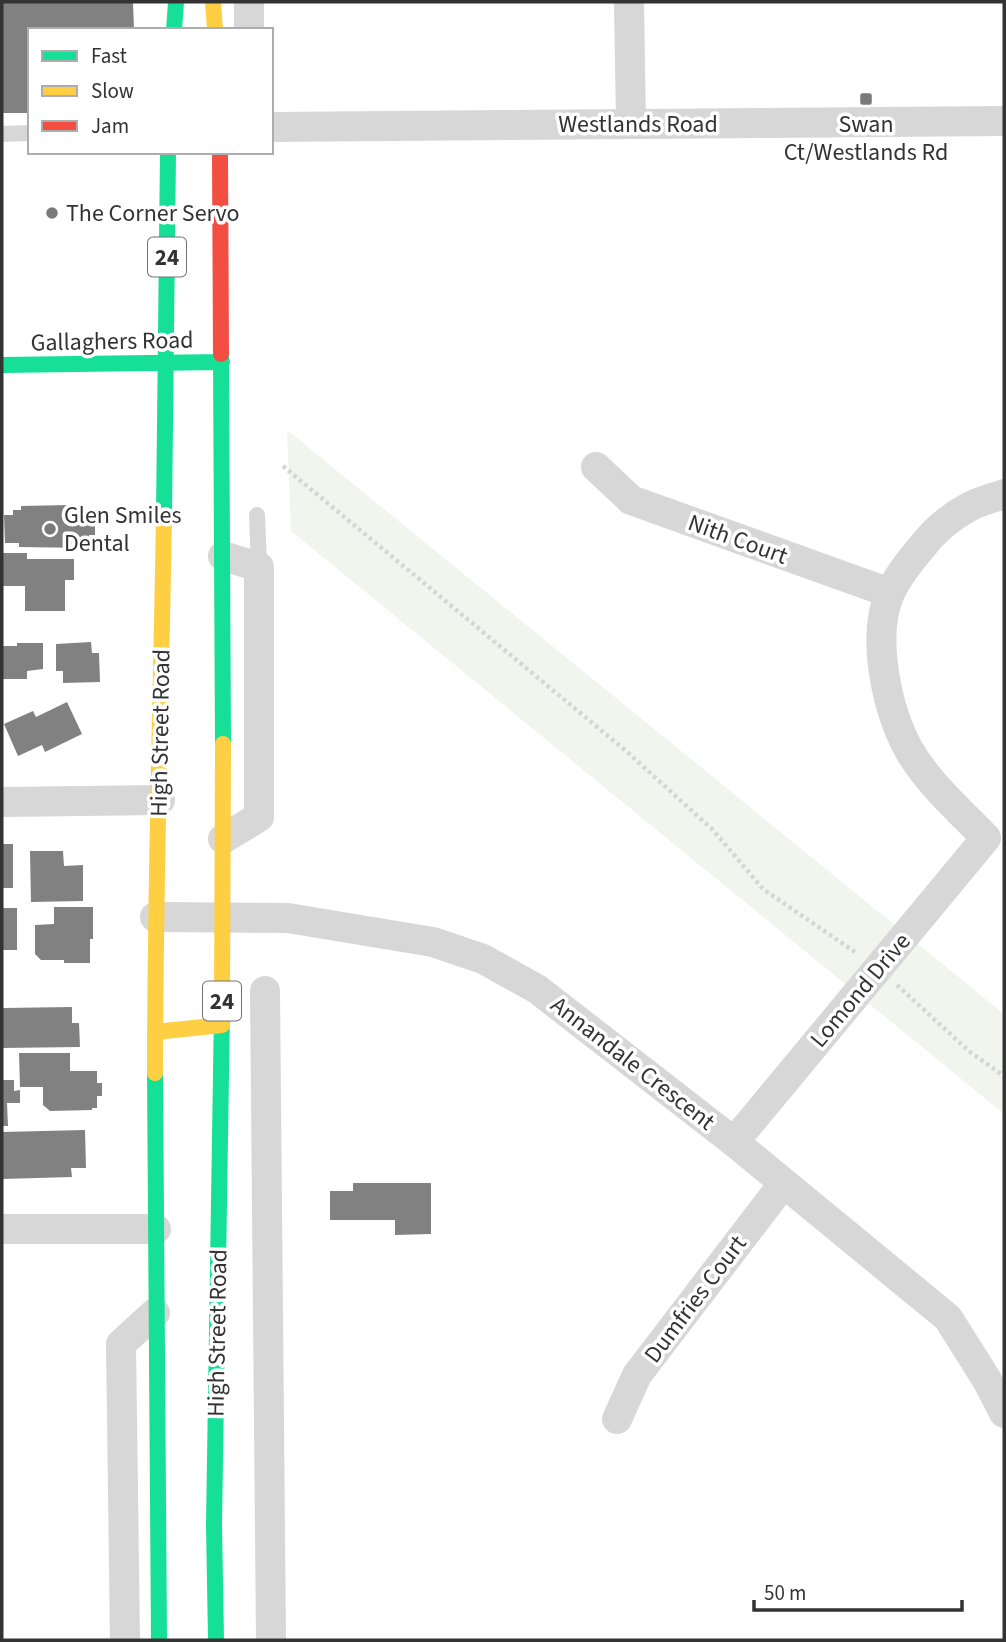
<svg xmlns="http://www.w3.org/2000/svg" width="1006" height="1642" font-family="'Source Sans 3',sans-serif">
	<rect width="100%" height="100%" fill="#fff"/>
	<path fill="#f1f5ed" d="M287 430 1004 1014V1114L291 531Z"/>
	<path fill="#818181" d="M2 2H133L134 30H30V113H2Z
		M70 505V510H90V522H95V535H89V548L19 547V543H5L4 515H13V510H21V506Z
		M2 553H27V559H74V580H65V611H25V586H2Z
		M91 642 92 653H99L100 682 63 683V671H56V644Z
		M17 643H43V669L27 671V679H2V646H17Z
		M67 702 82 734 45 752 42 745 18 756 4 724 33 711 36 717Z
		M2 844H13V888H2Z
		M30 851H63L64 866 83 865V901L31 902Z
		M54 907H93V939H90V963H64V960H41L35 954V925L54 924Z
		M2 908H17V950H2Z
		M72 1007V1023H79L80 1047 2 1048V1008Z
		M19 1053H70V1071H97V1083H102V1096H97V1108H92V1110L50 1111 43 1105V1087H20Z
		M2 1080H14V1091L20 1090V1103H7L8 1126H2Z
		M85 1130 86 1168H71L72 1177 2 1179V1132Z
		M353 1183H431V1234L395 1235V1220H330V1191H353Z"/>
	<g fill="none" stroke-linecap="round" stroke-linejoin="round">
		<path stroke="#d6d6d6" stroke-width="4.5" stroke-dasharray="3.5 3.5" stroke-linecap="butt" d="M283 466 626 751 713 830 763 889 855 952
			M897 985 970 1052 1004 1076"/>
		<path stroke="#d7d7d7" stroke-width="16" d="M2 134 30 133
			M257 515 259 567"/>
		<path stroke="#d7d7d7" stroke-width="30" d="M249 2V30
			M629 2 631 124
			M271 127 1004 121
			M596 467 631 500 890 593
			M2 802 160 800
			M223 839 259 817V567L223 556
			M155 917 288 918 433 942 483 959 537 989 734 1142 948 1318 987 1380 1004 1413
			M265 991 271 1640
			M734 1142 986 838C960 811 928 783 909 750 887 710 870 635 891 591 898 576 910 561 921 548 934 531 950 517 969 507 980 501 993 498 1004 494
			M2 1229H156
			M617 1419 637 1375 783 1184
			M125 1640 121 1344 155 1313"/>
		<path stroke="#16e098" stroke-width="16" d="M174 30 176 2
			M221 354 223 744
			M2 365 222 362
			M164 515 168 152
			M155 1073 159 1640
			M216 1640 214 1525 222 1010"/>
		<path stroke="#ffcf43" stroke-width="16" d="M213 2 215 30
			M222 1010 223 744
			M155 1032 222 1025
			M155 1073C155 887 161 701 164 515"/>
		<path stroke="#f24e42" stroke-width="16" d="M220 152 221 354"/>
	</g>
	<g fill="#7a7a7a" stroke="#fff" stroke-width="2.5">
		<rect x="859" y="92" width="14" height="14" rx="3.5"/>
		<circle cx="52" cy="213" r="7"/>
		<circle cx="50" cy="529" r="7"/>
	</g>
	<g text-anchor="middle" stroke-width="7" stroke-linejoin="round" paint-order="stroke">
		<g fill="#fff" stroke="#707070" stroke-width="2">
			<rect x="148" y="237.5" width="38" height="39" rx="5"/>
			<rect x="203" y="981.5" width="38" height="39" rx="5"/>
		</g>
		<g font-size="23" font-weight="bold" fill="#333">
			<text x="167" y="265">24</text>
			<text x="222" y="1009">24</text>
		</g>
		<g font-size="24" fill="#333" stroke="#fff">
			<text x="638" y="132">Westlands Road</text>
			<text transform="translate(112 341) rotate(-1)" y="8">Gallaghers Road</text>
			<text transform="translate(738 539) rotate(20)" y="8">Nith Court</text>
			<text transform="translate(160 733) rotate(-89)" y="8">High Street Road</text>
			<text transform="translate(860 990) rotate(-50)" y="8">Lomond Drive</text>
			<text transform="translate(633 1063) rotate(38)" y="8">Annandale Crescent</text>
			<text transform="translate(695 1299) rotate(-53)" y="8">Dumfries Court</text>
			<text transform="translate(217 1333) rotate(-89)" y="8">High Street Road</text>
		</g>
		<g font-size="24" fill="#333" stroke="#fff" text-anchor="start">
			<text x="866" y="132" text-anchor="middle">Swan<tspan x="866" dy="28">Ct/Westlands Rd</tspan></text>
			<text x="66" y="221">The Corner Servo</text>
			<text x="64" y="523">Glen Smiles<tspan x="64" dy="28">Dental</tspan></text>
		</g>
	</g>
	<rect width="1006" height="1642" fill="none" stroke="#333333" stroke-width="7"/>
	<rect x="28" y="28" width="245" height="126" fill="#ffffff" stroke="#adadad" stroke-width="2"/>
	<rect x="42" y="51" width="35" height="10" fill="#16e098" stroke="#adadad" stroke-width="2"/>
	<text x="91" y="63" font-size="21" fill="#333333">Fast</text>
	<rect x="42" y="86" width="35" height="10" fill="#ffcf43" stroke="#adadad" stroke-width="2"/>
	<text x="91" y="98" font-size="21" fill="#333333">Slow</text>
	<rect x="42" y="121" width="35" height="10" fill="#f24e42" stroke="#adadad" stroke-width="2"/>
	<text x="91" y="133" font-size="21" fill="#333333">Jam</text>
	<path d="M754 1600v10h208v-10" fill="none" stroke="#333333" stroke-width="3.5"/>
	<text x="764" y="1600" font-size="21" fill="#333333" stroke="#ffffff" stroke-width="5" paint-order="stroke">50 m</text>
</svg>
